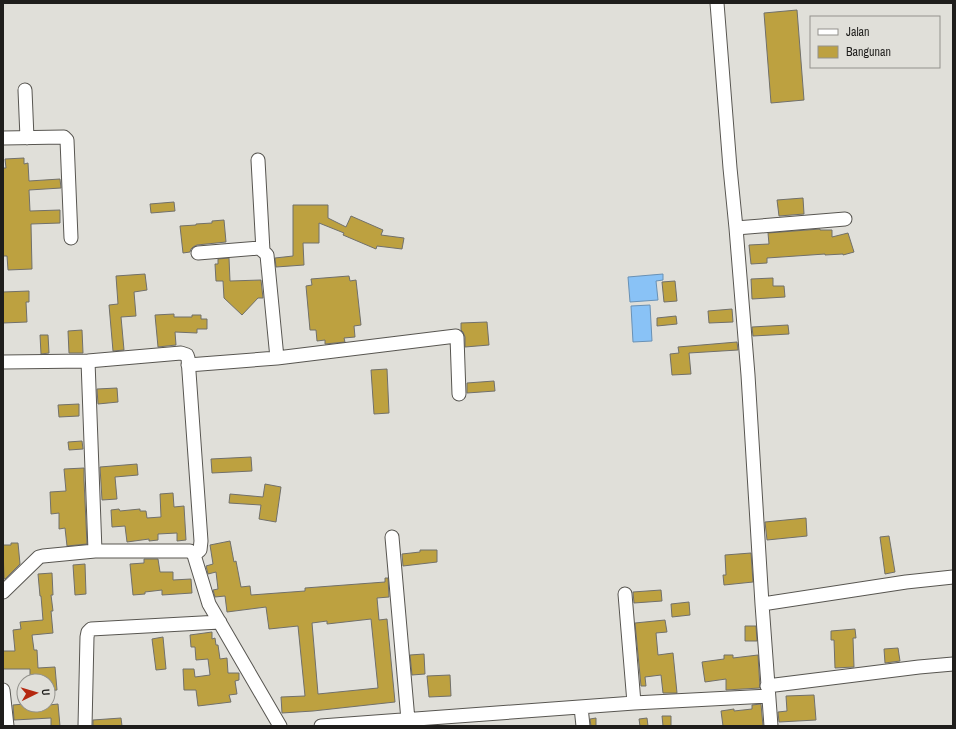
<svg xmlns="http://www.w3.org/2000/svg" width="956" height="729" font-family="'Archivo Narrow',sans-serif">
	<rect width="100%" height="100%" fill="#e0dfd9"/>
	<path fill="#89c2f6" stroke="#6991b5" d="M663 274V280L656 281 658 300 630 302 628 277Z
		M650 305 652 341 633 342 631 306Z"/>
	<path fill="#bda140" stroke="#71706b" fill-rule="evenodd" d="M797 10 804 100 771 103 764 13Z
		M24 158V164L28 163 29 181 60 179 61 188 29 190 30 211 60 210V223L31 224 32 269 8 270 7 256H3V168H6L5 159Z
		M803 198 804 214 779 216 777 200Z
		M174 202 175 211 151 213 150 204Z
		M293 205H328V218L346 227 351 216 383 230 381 235 404 238 402 249 377 246 376 249 343 235 344 233 319 223V243H303L304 265 276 267 275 258 293 256Z
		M224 220 226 242 197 245 193 247 191 249 190 252 183 253 180 226 196 225V224L212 223V221Z
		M820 229V230H832V237L848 233 854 252 843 255V254L825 255V254L767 258V263L751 264 749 245 769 244 768 233Z
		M229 258 230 281 261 280 263 298H258L242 315 224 298 223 281H216L215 264H218V259Z
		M145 274 147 290 134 292 136 316 121 317 124 350 113 351 109 305 118 304 116 276Z
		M349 276 350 281 356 280 361 325 354 326 355 337 344 338 345 342 325 344V340L317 341 316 330H310L306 286 312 285 311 279Z
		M773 278V286H784L785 297 752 299 751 279Z
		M675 281 677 301 664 302 662 282Z
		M29 291V302H26L27 322 3 323V292Z
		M732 309 733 322 709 323 708 311Z
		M174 314V317H192V315H201V319H207V329H197V333L175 332 176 345 158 347 155 315Z
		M676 316 677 324 657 326V318Z
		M487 322 489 345 465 347V337L463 332 461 330V323Z
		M788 325 789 334 753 336 752 327Z
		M82 330 83 353H69L68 331Z
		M40 335H48L49 353 41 354Z
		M737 342 738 350 689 353 691 374 672 375 670 354 679 353 678 347Z
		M387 369 389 413 374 414 371 370Z
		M494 381 495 391 467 393V383Z
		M117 388 118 402 98 404 97 389Z
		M79 404V416L59 417 58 405Z
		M82 441 83 449 69 450 68 442Z
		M251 457 252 471 212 473 211 459Z
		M137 464 138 475 115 477 117 499 102 500 100 467Z
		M84 468V480L87 544 67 546 65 528 59 529V513L51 514 50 492 66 491 64 469Z
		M265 484 281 487 276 522 259 519 261 505 229 503 230 494 263 497Z
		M173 493 174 507 184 506 186 540 177 541V533L158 534V540L149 541V539L127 542 125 526 112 527 111 510 119 509 120 511 140 509V511H146L147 518 161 517 160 494Z
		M806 518 807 536 767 540 765 522Z
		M889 536 895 572 885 574 880 537Z
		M230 541 234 562 236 561 241 587 250 586 251 595 305 591V588L385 582V578H388L389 597 377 598 379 620 387 619 395 702 313 711 282 713 281 697 305 696 298 626 269 629 266 607 227 612 225 596 215 597 213 590 218 589 216 572 208 574 206 566 213 564 210 545ZM371 619 378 688 318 694 312 623 327 621V624Z
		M11 543H18L20 564 5 579H4L3 545H11Z
		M420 550H437V562L403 566 402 554 420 552Z
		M751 553 753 582 724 585 723 575H726L725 555Z
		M144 559H158L160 572H173V580L191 579 192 593 162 595V590L145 592V594L133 595 130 564 144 563Z
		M85 564 86 594 75 595 73 565Z
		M52 573 53 595H51L53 611H51L53 633 32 635 34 650H37L38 668 55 667 57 690 48 691V681H44L43 676 30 677V669H3V651H15L13 630 21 629 20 622 43 620 41 596H40L38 574Z
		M661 590 662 601 634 603 633 592Z
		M689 602 690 615 672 617 671 604Z
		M665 620 667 632 656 633 658 655 673 653 677 693H663L661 675 645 677 646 686H641L635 623Z
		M745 626H756L757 641H745Z
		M855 629 856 638H853L854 667 835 668 834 640H831V631Z
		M212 632V639L215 638 216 645H218L220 659 227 658 228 673H239V680L235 681 237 694 229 695 231 702 198 706 196 690H184L183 669H194L195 677 210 675 208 659 196 660 195 647H191L190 635Z
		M163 637 166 669 156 670 152 639Z
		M898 648 900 661 885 663 884 649Z
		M424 654 425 674 412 675 410 655Z
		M724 655H733V658L758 655 760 688 726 690V679L705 682 702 662 724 659Z
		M450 675 451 696 429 697 427 676Z
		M814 695 816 720 779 722 778 712 787 711 786 696Z
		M24 704 40 705V706L58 704 60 726H51V718L14 720 13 705Z
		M761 704 763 726H723L721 711 734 709V711L752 709V705Z
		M662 716H671V726H663Z
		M121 718 122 726H93V720Z
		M596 718V726H591L590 719Z
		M647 718 648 726H640L639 719Z"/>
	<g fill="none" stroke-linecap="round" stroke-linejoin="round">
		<defs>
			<path id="minor" d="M717 3 730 168 736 228 748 375 762 604 771 726
				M25 90 27 138
				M3 138 64 137 67 140 71 238
				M258 160 263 251
				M736 228 845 219
				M198 253 259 248 263 251 267 255 277 358
				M88 361 95 551
				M3 362 88 361 181 353 187 355 188 358 201 541 200 550 194 555
				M188 365 277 358 456 336 457 337 459 394
				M392 537 408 720
				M3 592 39 557 43 556 95 551H190L194 555 209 604 280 726
				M625 594 634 703
				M762 604 906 582 953 577
				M767 686 919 667 953 664
				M3 690 7 726
				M581 707 583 726
				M85 726 87 637 88 632 91 629 220 622
				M321 726 634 703 768 696"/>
		</defs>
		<use href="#minor" stroke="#585651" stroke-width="15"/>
		<use href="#minor" stroke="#fff" stroke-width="13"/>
	</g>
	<rect width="956" height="729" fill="none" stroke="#1f1e1c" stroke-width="8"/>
	<rect x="810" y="16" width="130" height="52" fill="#e0dfd9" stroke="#93928d"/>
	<rect x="818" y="29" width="20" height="6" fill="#ffffff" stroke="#93928d"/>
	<text x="846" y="36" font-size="12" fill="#1f1e1c">Jalan</text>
	<rect x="818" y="46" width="20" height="12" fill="#bda140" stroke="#93928d"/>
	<text x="846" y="56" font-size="12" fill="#1f1e1c">Bangunan</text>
	<g transform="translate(36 693) rotate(85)"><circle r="19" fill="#e0dfd9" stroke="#93928d"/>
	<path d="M0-3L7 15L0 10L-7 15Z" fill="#b52810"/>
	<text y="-6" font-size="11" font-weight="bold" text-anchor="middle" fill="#1f1e1c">U</text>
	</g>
</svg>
